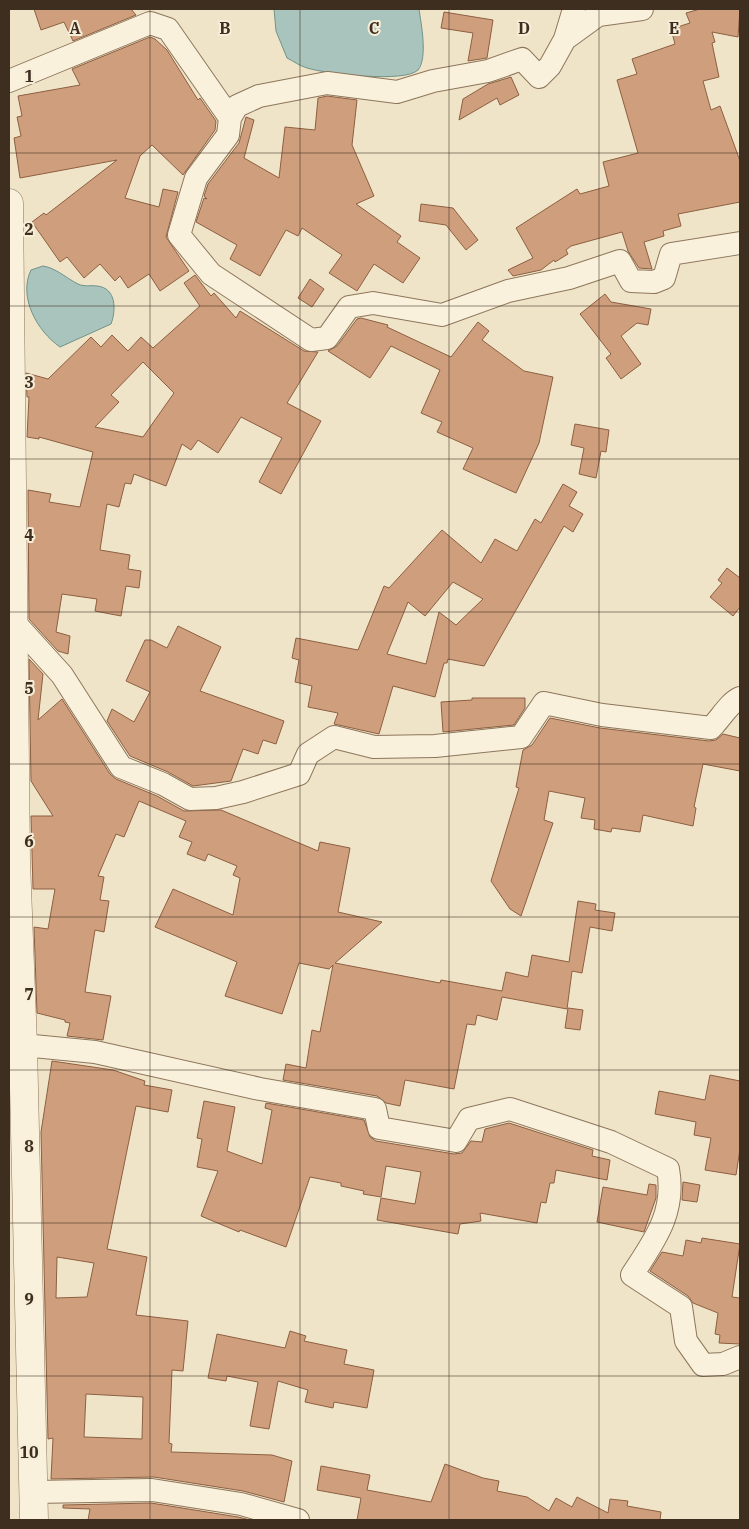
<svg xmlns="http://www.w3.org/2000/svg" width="749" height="1529" font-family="'IBM Plex Serif',serif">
	<rect width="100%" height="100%" fill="#f0e4c8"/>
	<path fill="#a9c4bc" stroke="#6f938a" d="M274 9H419C421 23 428 58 418 70 405 83 326 74 307 68 300 66 293 61 287 58L276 31Z
		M43 266C56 268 66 278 78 284 85 287 90 285 97 286 117 288 116 311 111 324L60 347C37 331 18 297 31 270Z"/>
	<path fill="#cf9f7d" stroke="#8d5f41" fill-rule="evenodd" d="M34 9H131L136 15 73 41 64 22 41 30Z
		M700 9H740L738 37 712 32 715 42 712 43 719 77 703 81 711 110 720 106 740 161V202L678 214 681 226 663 231 664 236 644 242 652 269 639 268 628 251 622 232 571 246 566 250 568 254 555 262 554 260 541 270 513 276 508 270 533 258 516 228 577 189 580 194 609 186 603 162 638 153 617 80 637 74 632 59 675 44 671 29 690 23 686 13Z
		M444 12 493 20 487 58 468 61 473 33 441 28Z
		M150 37 155 39 167 50 198 100 200 98 216 121 215 130 183 175 152 145 140 156 125 198 159 207 163 189 178 192 166 237 189 271 160 291 149 274 128 288 120 276 115 281 100 264 84 278 67 257 60 262 32 222 44 213 46 215 117 160 20 178 14 138 21 136 17 117 22 116 18 96 80 85 72 69Z
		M511 77 519 95 500 105 497 98 459 120 463 99 488 84Z
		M327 96 357 100 352 145 374 196 356 204 401 236 397 242 420 258 403 283 374 264 357 291 329 273 342 255 302 228 298 236 286 230 260 276 230 259 237 245 196 222 204 198 207 199 204 196 208 184 239 143 246 117 254 120 244 158 279 178 285 127 315 130 318 98Z
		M421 204 453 208 478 240 466 250 446 225 419 221Z
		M195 275 211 296 214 293 236 318 240 311 304 351 318 352 287 403 321 421 281 494 259 482 282 438 241 417 218 453 198 440 191 450 182 444 166 486 134 474 131 484 125 483 119 507 107 504 100 550 130 555 128 569 141 571 139 588 126 586 121 616 95 611 97 599 62 594 56 632 70 636 68 654 58 651 29 619 28 490 51 494 49 502 80 507 93 452 39 437V439L27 437 29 397H27L26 373 48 379 91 337 101 347 112 335 128 351 141 337 153 348 200 306 184 283ZM143 362 174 393 143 437 95 427 119 402 111 395Z
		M310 279 324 289 312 307 298 298Z
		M605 294 611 302 651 309 648 325 637 323 621 336 641 364 621 379 606 358 611 354 580 314Z
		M361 318 388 325 387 327 451 357 478 322 489 331 482 340 524 371 553 377 539 443 516 493 463 469 473 448 437 432 442 422 421 413 440 370 391 346 370 378 328 351 337 346 357 319Z
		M575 424 609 430 606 452 601 451 596 478 579 474 584 448 571 445Z
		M563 484 577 492 569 506 583 514 573 532 564 526 484 666 448 659 447 663H444L435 697 393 686 379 734 334 724 338 713 308 707 312 686 295 682 299 660 292 658 296 638 358 650 384 586 389 588 442 530 481 563 495 539 517 551 535 519 541 523ZM453 582 483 599 456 625 439 612 426 664 387 654 408 602 425 616Z
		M727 568 740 578V607L733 616 710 597 722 583 718 580Z
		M178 626 221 647 200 691 284 721 276 744 263 740 258 754 243 749 231 781 193 786 168 772 130 756 107 721 112 709 134 722 150 692 126 681 145 640H151L167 648Z
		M29 659 43 674 38 720 62 699 110 774 116 779 157 796 184 811 221 810 318 851 320 842 350 848 338 912 382 922 335 963 440 983 441 980 502 991 506 972 528 977 532 955 569 962 578 901 596 904 595 910 615 913 612 931 590 927 582 973 572 971 567 1009 502 997 497 1020 477 1015 475 1025 467 1024 454 1089 405 1080 400 1106 386 1103 377 1096 283 1080 286 1064 306 1068 312 1030 320 1032 333 965 329 969 299 963 282 1014 225 996 237 962 155 927 173 889 233 915 240 878 233 875 237 866 208 854 205 861 187 854 192 842 179 837 186 821 139 801 124 837 116 834 98 876 104 877 100 900 109 901 104 932 95 930 85 992 111 996 103 1040 67 1036 70 1023 65 1022V1020L37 1013 34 927 48 929 55 889H33L31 816H53L31 781Z
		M472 698H525V708L514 725 443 732 441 702 472 700Z
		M550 718 600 728 709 741 716 740 723 734 740 738V771L703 764 694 807 696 808 693 826 643 815 640 832 612 828 611 832 594 829 595 820 581 818 585 798 549 791 544 820 553 823 521 916 510 909 491 881 519 788 516 787 523 750 532 745Z
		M568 1008 583 1010 580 1030 565 1028Z
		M52 1061 113 1070 145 1081 144 1085 172 1090 168 1112 136 1106 107 1249 147 1257 136 1315 188 1321 183 1371 172 1370 169 1443 172 1444 171 1452 272 1455 292 1461 284 1502 243 1491 154 1477 51 1479 53 1438 48 1439 41 1132ZM57 1257 94 1263 87 1297 56 1298ZM86 1394 143 1397 142 1439 84 1437Z
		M710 1075 740 1081V1149L736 1175 705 1170 711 1138 694 1135 696 1122 655 1114 659 1091 705 1100Z
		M204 1101 235 1107 227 1151 262 1164 272 1110 265 1108 266 1103 364 1120 370 1137 376 1141 454 1154 462 1153 471 1141 482 1142 485 1129 509 1123 593 1150 592 1156 610 1160 607 1180 556 1170 554 1183H550L546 1203 541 1202 537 1223 480 1213 481 1221 460 1224 458 1234 377 1220 381 1198 415 1204 421 1172 386 1166 381 1197 363 1194 364 1191 341 1186V1183L310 1177 286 1247 240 1230 239 1232 201 1216 218 1171 197 1167 202 1139 197 1138Z
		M683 1182 700 1185 697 1202 682 1200Z
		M649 1184 656 1185V1198L644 1232 597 1222 603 1187 647 1195Z
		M702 1238 740 1244 732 1297 740 1298V1344L719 1343 720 1335 715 1334 718 1313 693 1303 688 1296 650 1271 662 1252 683 1256 686 1240 701 1243Z
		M290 1331 306 1336 304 1341 347 1350 344 1364 374 1370 367 1408 334 1402 333 1408 305 1402 308 1390 278 1381 269 1429 250 1426 258 1382 227 1376 226 1381 208 1378 217 1334 285 1348Z
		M445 1464 483 1478 499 1481 497 1491 527 1497 549 1511 556 1498 572 1507 577 1497 608 1513 610 1499 628 1501 627 1506 661 1512 660 1520H357L361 1498 317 1490 321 1466 370 1475 367 1490 431 1502Z
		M151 1503 238 1517 250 1520H88L90 1509 63 1508V1505Z"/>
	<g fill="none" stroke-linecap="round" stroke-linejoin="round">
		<defs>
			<path id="minor" d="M565 39 574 9
				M9 81 150 23 168 29 230 118 237 106 259 96 327 83 397 92 433 81 488 71 522 59 539 77 550 66 565 39 598 15 642 9
				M230 118 228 135 196 178 179 235 211 274 311 340 327 338 349 307 373 303 442 315 508 291 569 278 620 261 631 281 654 282 664 278 671 254 740 243
				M9 614 14 622 62 675 121 767 163 784 190 799 216 798 243 792 299 774 308 754 334 737 374 747 435 746 521 737 544 703 602 715 711 728C721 718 729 703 740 698
				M23 1045 95 1052 260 1089 375 1109 379 1128 456 1141 469 1119 510 1109 611 1142 668 1169C676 1213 654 1241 632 1275L681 1307 686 1341 703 1365 723 1364 740 1357
				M33 1492 152 1490 241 1504 298 1520"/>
			<path id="tertiary" d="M9 203 16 861 23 1045 34 1520"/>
		</defs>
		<use href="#minor" stroke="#8d765c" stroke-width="24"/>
		<use href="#tertiary" stroke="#8d765c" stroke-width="29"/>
		<use href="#minor" stroke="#faf1dc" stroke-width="22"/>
		<use href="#tertiary" stroke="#faf1dc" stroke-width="28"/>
	</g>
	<path fill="none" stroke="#3d2e20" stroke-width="1" stroke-opacity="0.55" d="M150 9V1520M300 9V1520M449 9V1520M599 9V1520M9 153H740M9 306H740M9 459H740M9 612H740M9 764H740M9 917H740M9 1070H740M9 1223H740M9 1376H740"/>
	<g font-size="16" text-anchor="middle" font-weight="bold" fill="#3d2e20" stroke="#f7eed8" stroke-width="4" stroke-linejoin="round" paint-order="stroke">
		<text x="75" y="34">A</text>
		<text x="225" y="34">B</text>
		<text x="374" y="34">C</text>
		<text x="524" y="34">D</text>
		<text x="674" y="34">E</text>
		<text x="29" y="82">1</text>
		<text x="29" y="235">2</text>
		<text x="29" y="388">3</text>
		<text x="29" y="541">4</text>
		<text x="29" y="694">5</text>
		<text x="29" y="847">6</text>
		<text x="29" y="1000">7</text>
		<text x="29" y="1152">8</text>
		<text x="29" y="1305">9</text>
		<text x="29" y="1458">10</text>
	</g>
	<rect width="749" height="1529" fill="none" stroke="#3d2e20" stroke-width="20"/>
</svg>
